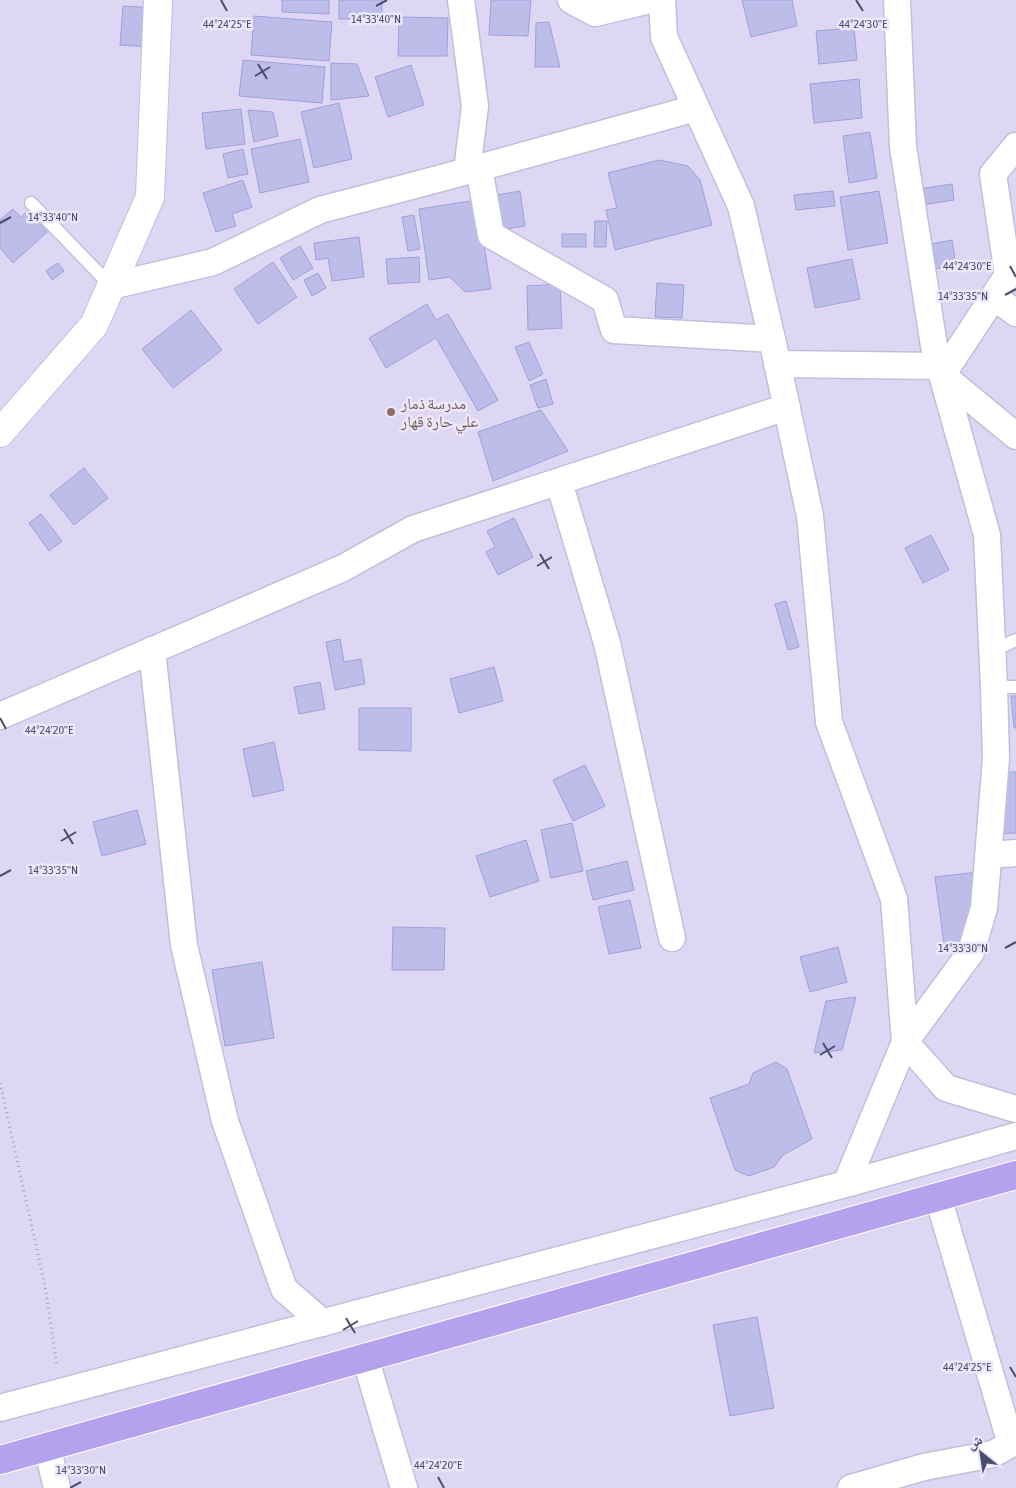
<svg xmlns="http://www.w3.org/2000/svg" width="1016" height="1488" font-family="'Asap Condensed','Noto Naskh Arabic',sans-serif">
	<rect width="100%" height="100%" fill="#e7e2f8"/>
	<path fill="#ddd7f4" d="M0 0H1016V1488H0Z"/>
	<path fill="#bebdea" stroke="#a0a0da" d="M282 0H329V14L282 12Z
		M339 0H382V19H339Z
		M491 0H531L528 36 489 35Z
		M742 0H792L797 26 751 37Z
		M123 6 155 8 151 47 120 45Z
		M254 16 332 22 329 61 251 55Z
		M399 17 448 18 447 56H398Z
		M549 22 560 67H535L536 23Z
		M854 28 857 60 819 64 816 31Z
		M243 60 325 67 322 103 239 96Z
		M331 63 357 64 369 96 331 100Z
		M411 65 424 105 388 117 375 77Z
		M859 79 862 118 814 123 810 84Z
		M339 103 352 159 314 168 301 112Z
		M241 109 245 144 206 149 202 113Z
		M248 110 273 112 278 136 254 142Z
		M870 132 877 178 849 183 843 136Z
		M300 139 309 182 260 193 251 149Z
		M243 149 248 174 228 178 223 154Z
		M659 160 688 166 700 180 712 225 615 250 606 210 617 208 608 173Z
		M243 180 252 207 232 214 236 226 216 232 203 193Z
		M952 184 954 200 922 205 919 189Z
		M520 191 525 226 501 230 496 195Z
		M833 191 835 206 796 210 794 195Z
		M879 191 888 243 848 250 840 197Z
		M477 200 491 289 465 292 450 277 429 280 419 209Z
		M13 209 21 217 28 211 47 232 13 263 0 248V220Z
		M414 215 420 249 408 251 402 217Z
		M595 221H607L606 247H594Z
		M562 234H586V247H562Z
		M359 237 364 277 332 281 328 258 316 260 314 243Z
		M952 240 956 265 924 271 920 246Z
		M300 246 313 268 293 280 280 258Z
		M419 257 420 282 388 284 386 259Z
		M852 259 860 299 815 308 807 268Z
		M273 262 297 297 258 324 234 289Z
		M58 263 64 271 52 280 46 271Z
		M318 273 326 288 312 296 304 280Z
		M657 283 684 285 682 318 655 317Z
		M560 284 562 328 528 330 527 286Z
		M427 304 436 320 448 314 498 400 478 411 436 338 386 368 369 338Z
		M191 310 222 350 173 388 142 349Z
		M529 342 543 374 529 381 515 347Z
		M546 379 553 404 538 408 530 385Z
		M541 410 568 451 493 481 478 432Z
		M84 468 108 498 74 525 50 495Z
		M41 514 62 541 49 551 29 523Z
		M514 518 533 557 498 575 486 552 495 547 487 531Z
		M931 535 949 570 923 583 905 548Z
		M786 601 799 647 788 650 775 604Z
		M340 639 344 662 361 659 365 684 335 690 326 642Z
		M494 667 503 701 459 713 450 679Z
		M320 682 325 709 299 714 294 687Z
		M1011 696H1016V728H1014Z
		M359 708H411V751L359 750Z
		M274 742 284 790 253 797 243 749Z
		M585 765 605 806 573 821 553 780Z
		M1006 772H1016V833L999 834Z
		M137 810 146 844 102 856 93 822Z
		M572 823 583 871 551 878 541 830Z
		M526 840 539 881 490 897 476 856Z
		M627 861 634 890 593 900 586 871Z
		M978 872 961 949 945 951 935 877Z
		M630 900 641 948 609 954 598 907Z
		M393 927 445 928 444 970H392Z
		M838 947 847 982 810 992 800 957Z
		M262 962 274 1038 225 1046 212 970Z
		M856 997 842 1050 814 1053 826 1001Z
		M776 1062 787 1069 812 1139 783 1155 774 1167 749 1176 735 1170 710 1098 749 1084 753 1073Z
		M757 1317 774 1408 730 1416 713 1325Z"/>
	<g fill="none" stroke-linecap="round" stroke-linejoin="round">
		<defs>
			<path id="lane" d="M31 203 111 286
				M992 651 1016 640
				M994 687H1016"/>
			<path id="street" d="M461 0 475 106 467 171
				M571 0 595 13 650 0
				M662 0 664 37 741 206 772 339 810 516 829 722 894 899 905 1042 846 1184
				M897 0 903 147 934 346 987 535 994 687 996 758 984 908 971 952 905 1042 946 1088 1016 1109
				M1016 146 993 174 1008 275 942 375 1016 436
				M479 168 491 235 605 300 614 330 772 339
				M111 286 213 262 320 210 438 179 696 108
				M994 297 1016 313
				M777 364 940 366
				M559 482 607 643 672 938
				M152 650 184 945 225 1121 284 1289 323 1323
				M0 716 343 568 413 529 787 407
				M988 855 1016 853
				M365 1357 404 1488
				M0 1408 846 1184 1016 1136
				M47 1446 57 1488
				M851 1488 924 1467 993 1454 1011 1444 938 1197"/>
			<path id="secondary" d="M0 433 94 325 150 197 158 0"/>
			<path id="primary" d="M0 1460 1016 1175"/>
		</defs>
		<use href="#lane" stroke="#c2bfdb" stroke-width="15"/>
		<use href="#street" stroke="#c2bfdb" stroke-width="29"/>
		<use href="#secondary" stroke="#c3c0e1" stroke-width="30"/>
		<use href="#primary" stroke="#fff" stroke-width="30"/>
		<path stroke="#a2a1ce" stroke-width="3" stroke-dasharray="1 4" stroke-linecap="butt" d="M0 1083 45 1286 57 1367"/>
		<use href="#lane" stroke="#fff" stroke-width="12"/>
		<use href="#street" stroke="#fff" stroke-width="26"/>
		<use href="#secondary" stroke="#fff" stroke-width="28"/>
		<use href="#primary" stroke="#b5a2ef" stroke-width="28"/>
	</g>
	<path fill="none" stroke="#4c4d6c" stroke-width="2" d="M221 0 227 11M856 0 863 11M376 6 387 0M258 64 267 79M255 76 270 67M0 223 11 217M1010 266 1016 277M1005 295 1016 289M540 554 549 569M537 566 552 557M0 718 6 729M64 829 73 844M61 841 76 832M0 876 11 870M1005 948 1016 942M823 1043 832 1058M820 1055 835 1046M346 1318 355 1333M343 1330 358 1321M1010 1367 1016 1377M438 1477 444 1488M70 1488 81 1482"/>
	<circle fill="#8d6e63" stroke="#ece7fc" stroke-width="2" cx="391" cy="412" r="5"/>
	<g text-anchor="middle" stroke-width="5" stroke-linejoin="round" paint-order="stroke">
		<g font-size="16" fill="#785e54" stroke="#ece7fc" text-anchor="start">
			<text x="401" y="409">مدرسة ذمار<tspan x="401" dy="18">علي حارة قهار</tspan></text>
		</g>
	</g>
	<g font-size="12" text-anchor="middle" fill="#4c4d6c" stroke="#ece7fc" stroke-width="5" stroke-linejoin="round" paint-order="stroke">
		<text x="376" y="23">14°33'40"N</text>
		<text x="227" y="28">44°24'25"E</text>
		<text x="863" y="28">44°24'30"E</text>
		<text x="53" y="221">14°33'40"N</text>
		<text x="967" y="270">44°24'30"E</text>
		<text x="963" y="300">14°33'35"N</text>
		<text x="49" y="734">44°24'20"E</text>
		<text x="53" y="874">14°33'35"N</text>
		<text x="963" y="952">14°33'30"N</text>
		<text x="967" y="1371">44°24'25"E</text>
		<text x="438" y="1469">44°24'20"E</text>
		<text x="81" y="1474">14°33'30"N</text>
	</g>
	<g transform="translate(981 1453) rotate(330)" stroke="#ece7fc" stroke-width="4" paint-order="stroke">
	<path d="M0-4L9 19L0 12L-9 19Z" fill="#4c4d6c"/>
	<text y="-8" font-size="14" font-weight="bold" text-anchor="middle" fill="#4c4d6c">ش</text>
	</g>
</svg>
